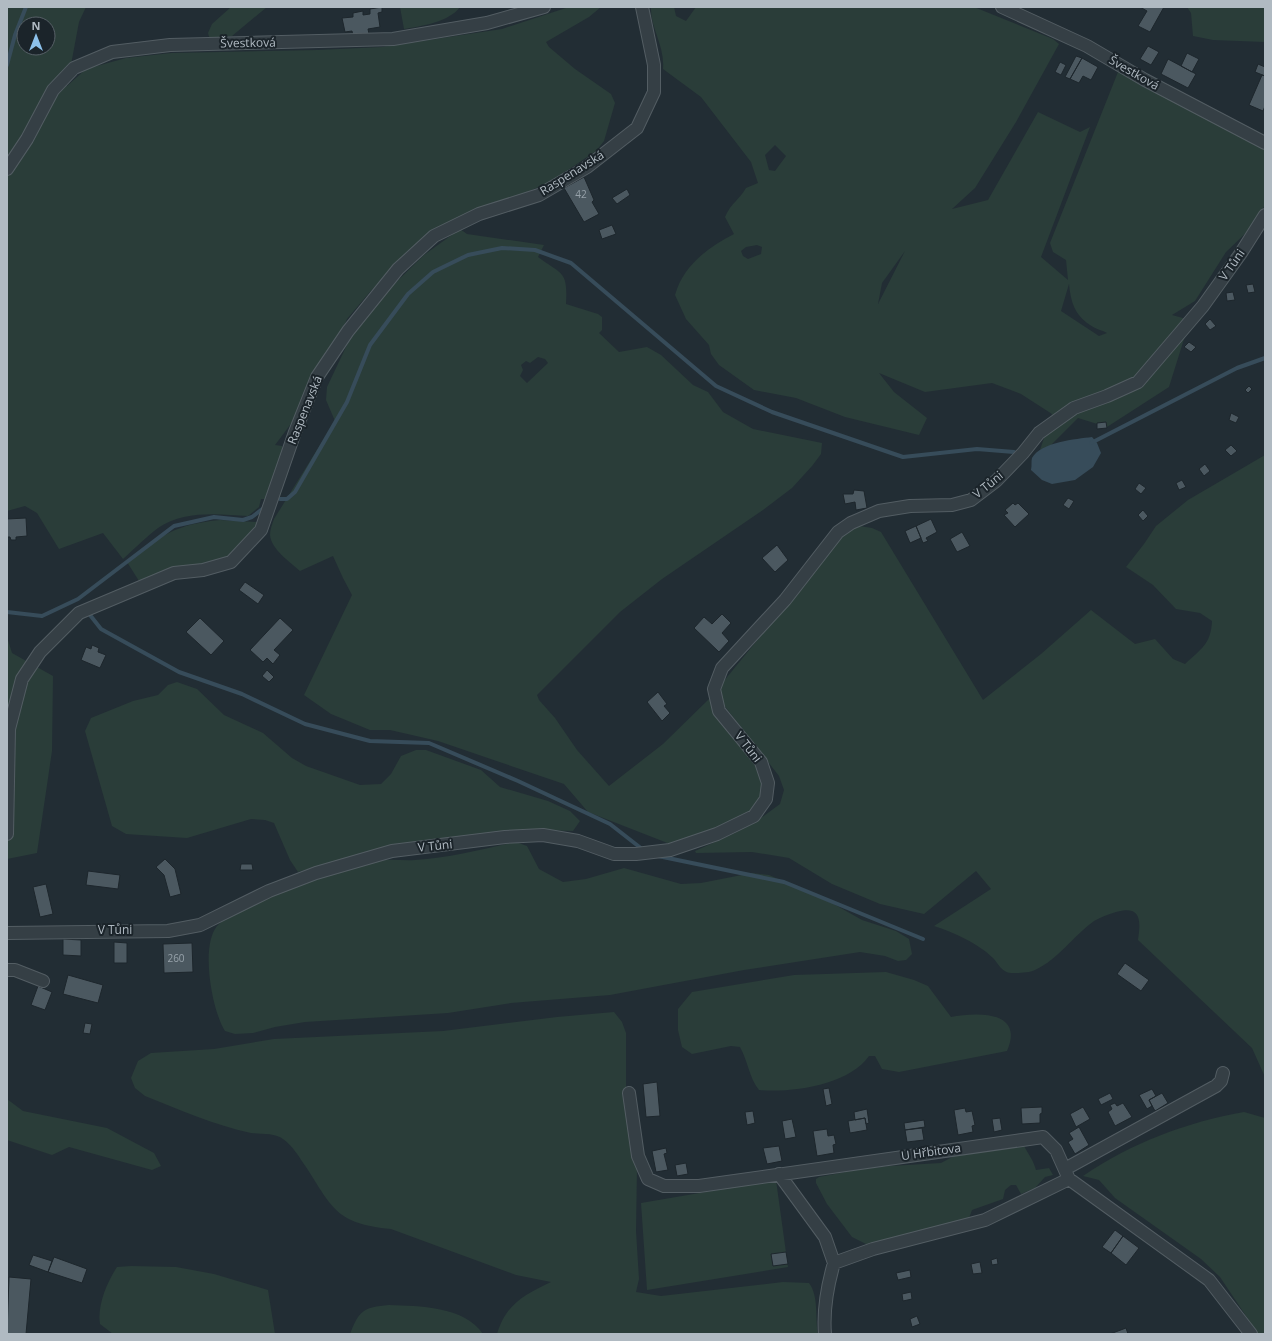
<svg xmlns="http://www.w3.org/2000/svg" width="1272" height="1341" font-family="'Open Sans',sans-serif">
	<rect width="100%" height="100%" fill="#222d34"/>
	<path fill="#2a3d39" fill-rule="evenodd" d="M7 7H86L79 22 67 86 86 69 126 58 171 53 318 50 382 47 502 29 569 7H601L589 17 546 42 549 47 575 69 611 94 615 103 604 141 596 151 550 182 511 199 455 219 407 253 369 293 347 319 315 392 275 445 282 446 283 456 269 499H261L259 507 248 516C218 514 184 510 158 528 146 537 134 549 123 559L103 533 59 549 37 513 25 506 7 511ZM24 24H48V48H24Z
		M231 7H267L232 36 210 40 208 33 212 24Z
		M400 7H460C449 22 422 26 404 29Z
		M651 7H674L676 16 686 21 696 7H974L1053 39 1059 44 1016 122 975 188 952 209 988 200 1038 112 1080 132 1090 127 1041 257 1068 280 1066 260 1053 252 1050 243 1118 72 1130 76 1265 146V205L1250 229 1226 252 1195 301 1172 315 1190 320 1169 387 1107 427 1078 418 1037 459 1052 414 1021 394 992 383 925 392 879 373 894 392 927 418 919 435 845 417 796 398 754 390 719 365 711 354 709 345 686 319 675 295C683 266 708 247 734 234L725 217C731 203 740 199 746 188L758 183 751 162 701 97 663 69C665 45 650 28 651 7ZM775 145 786 156 775 171 769 170 765 155ZM757 245 762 247 761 254 748 259 743 256 741 251 746 247ZM905 251 878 304 882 283ZM1069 284C1071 302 1074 314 1090 325 1095 329 1102 330 1107 333L1099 336 1061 311Z
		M1187 7H1265V42L1213 40 1193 36 1191 13Z
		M460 229 467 234 544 245 538 257C562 275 568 270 566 304L598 314 602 317V330L599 333 619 352 647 347 661 355 693 385 708 392 723 412 753 429 822 443 821 454 812 466 792 488 763 510 662 579 620 612 537 695 539 700 555 718 577 750 609 786 663 744 709 699 729 728 761 768 764 789 756 805 750 812 695 839 670 844 588 812 564 784 438 741 390 730H370L331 714 304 695 352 595 343 578 333 556 300 571C290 562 271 549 270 535 270 530 272 524 274 519L335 421 326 400 327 387 354 330 386 292 424 255ZM538 357 545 359 548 363 527 383 520 376 523 370 521 365 526 361 530 363Z
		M1265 455V1077L1252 1048 1138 940C1141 920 1141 905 1116 912 1109 914 1101 917 1094 921 1073 936 1059 959 1035 970 1029 973 1018 973 1011 973 1002 973 998 963 993 958 979 944 953 932 934 926L991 889 976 871 924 914 880 904 832 884 789 858 752 852 696 853 695 851 735 833 757 821 780 804 784 790 779 776 723 704 720 691 723 682 810 576 838 538 853 525 872 528 881 532 983 700 1041 654 1091 610 1135 644 1155 639 1173 659 1185 664C1201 649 1211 644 1212 621L1200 613 1176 609 1153 585 1126 567 1144 544 1156 526 1188 500Z
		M220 520 258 522 257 529 225 560 139 581 127 562C160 536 176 524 220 520Z
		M7 637 12 653 53 676 52 751 37 853 7 859Z
		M177 682 197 689 224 715 263 733 292 758 306 766 360 785 381 784 391 774 401 756 416 750H426L481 770 500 787 548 801 570 811 580 821 573 831 535 830 395 844 298 872 290 860 274 823 265 820 251 819 187 838 126 834 112 826 85 731 91 718 133 701 158 695 168 685Z
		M516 842 527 846 539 869 563 882 586 879 624 868 681 884 701 883 752 873 769 875 832 903 862 920 896 931 909 939 912 954 906 960 898 961 885 956 860 952 744 970 610 995 511 1003 448 1013 305 1022 275 1027 253 1033 235 1034 225 1031C212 1011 199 942 219 924 231 913 249 907 264 900 300 885 346 866 385 860 395 859 405 861 415 860 449 858 483 849 516 842Z
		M886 972 914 980 928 986 951 1017C976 1012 1025 1010 1007 1051L899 1072 882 1069 875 1056H869C849 1085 792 1093 759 1090 749 1078 748 1061 740 1047L731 1046 692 1054 682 1047 678 1030V1009L692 992 794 975Z
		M614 1012 622 1022 626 1033V1098L637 1167 636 1231 639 1279 636 1292 661 1296 783 1282 809 1283C819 1296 815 1318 818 1334H497C506 1304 524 1295 551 1282L516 1275 391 1229C337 1224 333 1209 306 1167 299 1157 293 1146 283 1139 276 1133 260 1134 251 1133 214 1125 180 1110 145 1096L135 1088 131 1078 138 1061 151 1053 214 1049 274 1039 443 1031 557 1017Z
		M7 1099 23 1111 107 1128 154 1153 161 1166 152 1170 69 1147 52 1155 7 1140Z
		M1244 1112 1265 1118V1334H1258L1220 1277 1201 1259 1115 1198 1099 1180 1083 1176C1131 1143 1187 1122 1244 1112Z
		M1023 1144C1028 1154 1033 1159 1036 1170L1049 1168 1053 1175 1045 1177 1035 1188 1021 1194 1016 1185H1011L1005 1190 1003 1199 972 1210 969 1218 962 1222 868 1245 852 1237 827 1204 816 1183V1179L819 1177 856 1170 890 1166 941 1163 956 1155Z
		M776 1180 788 1267 647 1290 641 1203Z
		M131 1266 176 1267 214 1274 268 1290 275 1334H113L100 1324C97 1306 107 1282 117 1267Z
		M389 1305C419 1306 464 1306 483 1334H350C359 1311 363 1307 389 1305Z"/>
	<path fill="#374c5a" d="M1092 437 1097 443 1101 453 1093 467 1075 480 1052 484 1042 480 1031 470C1032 466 1031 461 1032 458 1041 442 1076 439 1092 437Z"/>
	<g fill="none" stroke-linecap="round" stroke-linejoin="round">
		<path stroke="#374c5a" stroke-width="4" d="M7 65 15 35 26 7
			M1091 443 1237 368 1265 358
			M280 499H287L295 492 347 402 370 345 408 294 433 272 468 255 502 248 535 250 571 263 716 386 772 412 903 457 977 449 1014 452
			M7 612 42 616 78 599 174 526 214 517 243 520 252 517 265 507
			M90 615 101 629 179 672 242 694 305 724 370 741 429 743 518 781 610 824 642 849
			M658 856 784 882 923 939"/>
	</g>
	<path fill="#4b5860" stroke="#1d262c" d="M382 7V12L378 13 380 27 368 29 369 34 353 36 352 31 345 32 342 18 353 17V13L363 11V15L370 14V9Z
		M1140 7H1164L1150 32 1138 26 1147 11Z
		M1148 46 1159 52 1151 65 1140 59Z
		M1187 53 1199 59 1192 72 1181 66Z
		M1076 56 1082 58 1070 79 1065 77Z
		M1082 58 1098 67 1091 80 1083 76 1079 83 1070 79Z
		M1168 59 1196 74 1188 88 1161 74Z
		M1060 62 1066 65 1061 75 1055 72Z
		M1258 64 1265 67V76L1255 72Z
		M1262 75 1265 76V106L1263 111 1249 105Z
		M584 177 594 200 592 202 599 214 584 222 564 188Z
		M627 189 630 195 617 204 612 198Z
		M612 225 616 234 602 239 599 230Z
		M1253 284 1255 292 1248 293 1246 285Z
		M1233 292 1235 300 1227 301 1226 293Z
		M1210 319 1216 326 1210 330 1205 324Z
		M1189 342 1196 347 1191 352 1184 347Z
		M1249 386 1252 389 1248 393 1245 390Z
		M1231 413 1239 417 1236 423 1229 420Z
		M1106 422 1107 428 1097 429V423Z
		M1231 445 1237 451 1231 456 1225 450Z
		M1205 464 1210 471 1204 476 1199 469Z
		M1182 480 1186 487 1179 490 1176 483Z
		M1139 483 1146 488 1141 494 1135 489Z
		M854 490 864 491 867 508 856 510 855 502 845 504 843 494H853Z
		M1068 498 1074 501 1069 509 1063 505Z
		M1013 503 1015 505 1018 503 1029 514 1015 527 1004 515 1008 513 1005 510Z
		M1143 510 1148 516 1143 521 1138 515Z
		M26 518 27 536 16 537V540H11L10 537H7V519Z
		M931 519 937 532 926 538 928 541 923 543 916 526Z
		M916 526 921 538 910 543 905 531Z
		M962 532 970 546 957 552 950 539Z
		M777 545 788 560 775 572 762 558Z
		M245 582 264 595 258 604 239 590Z
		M722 614 731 623 722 633 729 641 719 652 694 628 704 617 712 624Z
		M200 618 224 641 211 655 186 632Z
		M280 618 293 630 274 650 280 655 273 664 267 658 263 662 250 650Z
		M92 645 99 648 98 652 106 655 100 668 81 660 86 647 91 649Z
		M267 670 274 677 269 682 262 676Z
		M658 692 667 704 664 706 670 713 662 721 647 702Z
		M165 859 175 869 181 894 170 897 164 875 156 867Z
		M241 864H252L253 870H240Z
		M88 871 120 875 118 889 86 885Z
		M46 884 53 914 40 917 33 887Z
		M63 939 81 940V956L63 955Z
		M114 942 127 943V963H114Z
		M192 943 193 972 164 973 163 944Z
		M1125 963 1149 980 1141 991 1117 974Z
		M68 975 103 985 98 1003 63 994Z
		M38 986 52 992 45 1010 31 1005Z
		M85 1023 92 1024 90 1034 83 1033Z
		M657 1082 660 1116 646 1117 643 1084Z
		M829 1088 832 1104 826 1106 823 1089Z
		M1152 1089 1156 1096 1149 1100 1152 1106 1147 1109 1139 1095Z
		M1110 1093 1113 1099 1101 1105 1098 1099Z
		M1162 1093 1168 1103 1155 1111 1149 1100Z
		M1115 1103 1117 1106 1123 1103 1132 1117 1115 1126 1108 1112 1112 1109 1110 1105Z
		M1042 1107V1113L1040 1114V1123L1022 1124 1021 1108Z
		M1083 1107 1090 1119 1076 1127 1070 1114Z
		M965 1108 966 1112 972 1111 975 1125 972 1126 973 1132 958 1135 954 1110Z
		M867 1109 869 1123 866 1124 865 1118 855 1120 854 1112Z
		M753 1111 755 1123 747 1125 745 1112Z
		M865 1118 867 1130 850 1133 848 1121Z
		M1000 1118 1002 1130 994 1132 992 1119Z
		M792 1119 796 1137 785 1139 782 1121Z
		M924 1120 925 1127 905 1130 904 1123Z
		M1079 1127 1089 1145 1075 1154 1068 1142 1073 1139 1069 1133Z
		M922 1128 924 1140 907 1142 905 1130Z
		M827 1129 828 1136 834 1135 836 1144 833 1145 834 1153 817 1156 813 1131Z
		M779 1146 782 1161 767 1164 763 1148Z
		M666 1148 667 1153 664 1154 668 1170 656 1172 652 1151Z
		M686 1163 688 1174 677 1176 675 1165Z
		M1115 1230 1123 1236 1111 1253 1102 1247Z
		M1123 1236 1139 1248 1126 1265 1111 1253Z
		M786 1252 788 1264 773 1266 771 1254Z
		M33 1255 52 1261 48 1272 29 1265Z
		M54 1257 87 1269 82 1283 48 1272Z
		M997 1258 998 1264 992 1265 991 1260Z
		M980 1262 982 1273 973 1274 971 1264Z
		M910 1270 911 1277 898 1280 896 1273Z
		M9 1277 31 1279 26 1334H7Z
		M911 1292 912 1299 903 1301 902 1294Z
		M917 1316 920 1324 912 1327 910 1319Z
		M1126 1328 1128 1334H1110Z"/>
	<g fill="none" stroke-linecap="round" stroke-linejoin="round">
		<defs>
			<path id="street" d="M1002 7 1087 46 1145 80 1265 143
				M7 169 27 139 53 90 74 68 112 52 170 45 393 39 487 23 544 7
				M7 834 9 729 22 679 40 652 79 613 174 573 203 570 231 562 261 530 295 432 317 377 348 331 398 269 434 236 479 214 539 195 587 167 637 128 654 92V65L642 7
				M7 933 168 931 200 925 269 891 316 873 392 851 505 837 543 835 578 841 614 854H636L670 850 717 834 754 816 766 799 768 783 761 762 719 711 714 689 722 668 785 600 838 532 851 523 879 511 910 506 952 505 971 500 996 481 1023 453 1039 433 1074 408 1107 396 1138 382 1203 306 1241 253 1265 215
				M7 970H15L43 981
				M629 1093 638 1156 648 1179 664 1186H699L1043 1137 1056 1150 1069 1179 1209 1280 1251 1334
				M1065 1169 1216 1086 1221 1081 1223 1073
				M779 1174 825 1237 834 1263
				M825 1334C823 1309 827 1287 834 1263L873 1249 985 1220 1069 1179"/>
		</defs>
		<use href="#street" stroke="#535d63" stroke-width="14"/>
		<use href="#street" stroke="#353f45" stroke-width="12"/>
	</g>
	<g text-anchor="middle" stroke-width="4" stroke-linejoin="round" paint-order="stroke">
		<g font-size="10" fill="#97a2aa">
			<text x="581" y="198">42</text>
			<text x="176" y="962">260</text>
		</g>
		<g font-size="12" fill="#b0bac2" stroke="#1b242a">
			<text transform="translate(248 43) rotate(-1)" y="4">Švestková</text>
			<text transform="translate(1134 73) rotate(30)" y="4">Švestková</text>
			<text transform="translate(572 173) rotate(-32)" y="4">Raspenavská</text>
			<text transform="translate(1232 265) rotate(-55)" y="4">V Tůni</text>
			<text transform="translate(305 410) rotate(-68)" y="4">Raspenavská</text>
			<text transform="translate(988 485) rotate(-39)" y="4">V Tůni</text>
			<text transform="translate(748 747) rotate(52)" y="4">V Tůni</text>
			<text transform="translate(435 846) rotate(-6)" y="4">V Tůni</text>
			<text x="115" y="934">V Tůni</text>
			<text transform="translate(931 1152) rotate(-8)" y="4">U Hřbitova</text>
		</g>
	</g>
	<rect width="1272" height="1341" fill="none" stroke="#b0bac2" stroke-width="16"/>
	<g transform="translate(36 36)"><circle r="19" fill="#1b242a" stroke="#576067"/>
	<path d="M0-3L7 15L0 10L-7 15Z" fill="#8cc1eb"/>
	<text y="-6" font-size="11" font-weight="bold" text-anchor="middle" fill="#b0bac2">N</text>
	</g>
</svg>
